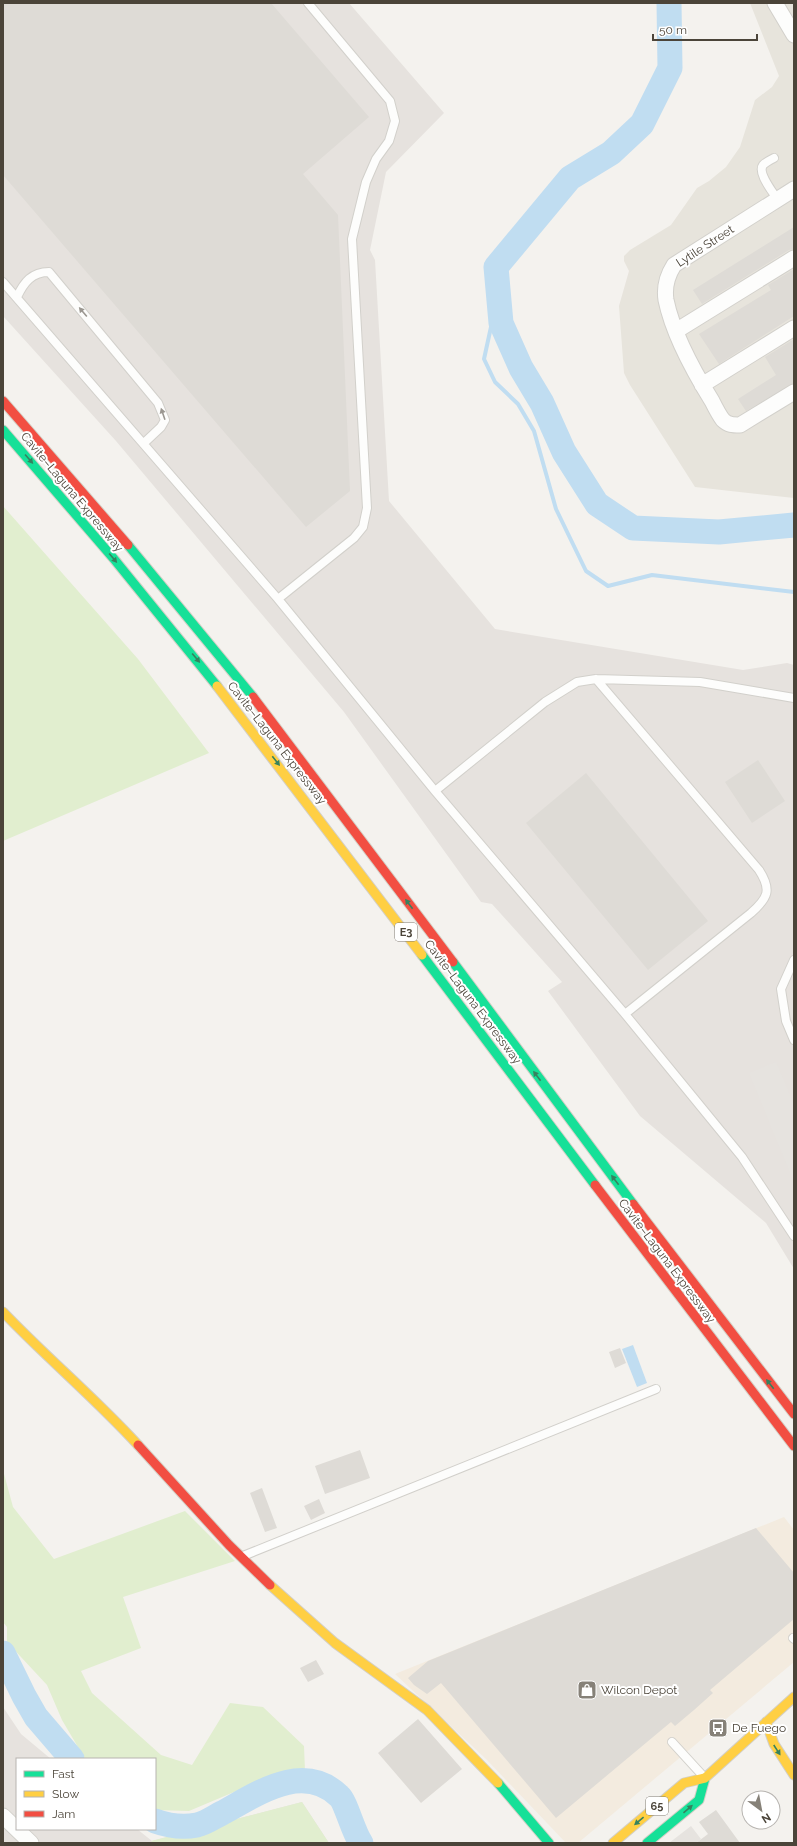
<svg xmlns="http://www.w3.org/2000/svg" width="797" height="1846" font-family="Raleway,sans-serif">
	<rect width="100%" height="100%" fill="#f4f2ee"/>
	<path fill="#e7e4dc" d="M750 3H794V498L695 487 630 385 624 373 619 306 629 271 624 261V256L630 250 671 225 697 188 709 181 726 167 740 147 755 100 772 87 779 76Z"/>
	<path fill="#f3ebdf" d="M784 1517 794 1530V1662L578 1843H566L486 1759 395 1674Z"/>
	<path fill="#e6e2de" d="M3 3H349L444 113 386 172 370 250 375 260 389 501 495 629 743 670 787 663 794 665V1269L766 1223 640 1116 548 991 562 982 492 904 481 902 344 712 116 441 3 316Z
		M3 1707 21 1734 51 1759H17V1829H137L152 1841 302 1802 329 1843H3Z"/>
	<path fill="#e1eecf" d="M3 506 138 659 209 753 3 841Z
		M3 1470 13 1507 54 1559 185 1511 235 1561 123 1597 141 1648 81 1671 92 1693 161 1755 192 1765 230 1703 263 1707 304 1746 305 1771 267 1778 189 1811 155 1810V1759H85L62 1720 47 1685 7 1642V1627L3 1622Z
		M302 1802 329 1843H153L151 1841Z"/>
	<path fill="#e6e3df" d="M776 1062 794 1105V1182L749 1073Z
		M691 1826 701 1839 696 1843H669Z"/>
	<path fill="#c0ddf1" d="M633 1345 647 1383 637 1387 622 1349Z"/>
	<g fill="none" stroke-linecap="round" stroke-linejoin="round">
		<path stroke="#c0ddf1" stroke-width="4" d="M498 295 484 359 495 382 518 404 534 431 556 509 586 571 608 586 652 575 794 592"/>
		<path stroke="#c0ddf1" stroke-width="25" d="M669 3 670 68 642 124 611 153 570 178 496 267 501 323 521 368 542 403 564 452 597 504 633 528 719 532 794 525
			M3 1653 24 1696 36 1717 72 1759
			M155 1821C169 1826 182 1828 197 1825 206 1823 214 1817 222 1813 257 1794 303 1761 339 1796 346 1802 353 1832 361 1843"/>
	</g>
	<path fill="#dedbd6" d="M3 3H271L369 117 303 174 338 215 350 491 306 527 3 175Z
		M794 227V249L789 250 702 304 693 290Z
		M794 269V316L719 364 699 334 771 290 768 285Z
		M794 339V383L746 411 738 399 776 375 765 357Z
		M758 760 785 801 752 823 725 782Z
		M586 773 708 921 648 970 526 823Z
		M620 1348 626 1363 615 1368 609 1352Z
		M360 1450 370 1478 325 1494 315 1466Z
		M262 1488 277 1528 265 1532 250 1493Z
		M319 1499 325 1513 311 1520 304 1506Z
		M756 1528 794 1573V1619L710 1690 713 1693 694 1710 675 1726 671 1722 556 1818 441 1683 427 1694 414 1685 408 1678 428 1661Z
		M316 1660 324 1674 308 1682 300 1668Z
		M418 1719 462 1769 421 1803 378 1753Z
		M716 1810 740 1843H696L708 1834 699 1822Z"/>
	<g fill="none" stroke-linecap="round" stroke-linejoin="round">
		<defs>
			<path id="lane" d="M774 158C770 160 766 162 763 165 757 173 773 192 777 199
				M3 282 278 599 435 791 625 1014 742 1157 794 1236
				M17 297C24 282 32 272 49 272L158 403 165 420 161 427 144 443
				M278 599 354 538 363 527 367 508 352 239 366 182 376 159 389 141 395 121 390 101 308 3
				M596 679 759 870C772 890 768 898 751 913L625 1014
				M435 791 545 702 577 682 596 679 700 682 794 698
				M794 960 781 989 786 1021 794 1040
				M243 1556 656 1389
				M793 1638 794 1639
				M672 1742 704 1777"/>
			<path id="street" d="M775 3 794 35
				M794 189 674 265C667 276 664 287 666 300 673 334 694 372 712 401 715 407 719 415 723 420 728 425 733 425 740 425L794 392
				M676 331 794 258
				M702 385 794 328
				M3 1816 31 1843"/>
			<path id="fast" d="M3 430 114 559 217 686
				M128 545 253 697
				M422 955 595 1185
				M453 962 633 1204
				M498 1783 549 1843
				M647 1843 699 1800 705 1778"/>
			<path id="slow" d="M217 686 422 955
				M3 1312C47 1358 95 1398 138 1445
				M270 1585 335 1643 427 1710 498 1783
				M766 1722 774 1744 794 1775
				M613 1843 684 1783 705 1778 794 1697"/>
			<path id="jam" d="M3 401 128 545
				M253 697 453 962
				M595 1185 794 1446
				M633 1204 794 1414
				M138 1445 229 1545 270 1585"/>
		</defs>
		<use href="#lane" stroke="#d2d0cb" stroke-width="10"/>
		<use href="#street" stroke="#d2d0cb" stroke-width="17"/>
		<use href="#fast" stroke="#d3cfc5" stroke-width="11"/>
		<use href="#slow" stroke="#d3cfc5" stroke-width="11"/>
		<use href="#jam" stroke="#d3cfc5" stroke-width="11"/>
		<use href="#lane" stroke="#fdfdfc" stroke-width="8"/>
		<use href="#street" stroke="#fdfdfc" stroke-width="15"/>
		<use href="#fast" stroke="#16e098" stroke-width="9"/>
		<use href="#slow" stroke="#ffcf43" stroke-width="9"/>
		<use href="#jam" stroke="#f24e42" stroke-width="9"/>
	</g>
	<defs><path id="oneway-solid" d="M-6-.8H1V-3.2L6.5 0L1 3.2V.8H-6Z"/></defs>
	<g fill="#9b9791">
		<use href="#oneway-solid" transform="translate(83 312) rotate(-130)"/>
		<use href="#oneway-solid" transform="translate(163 414) rotate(-109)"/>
	</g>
	<g fill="#36825f">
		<use href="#oneway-solid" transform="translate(29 459) rotate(49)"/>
		<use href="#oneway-solid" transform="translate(113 558) rotate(50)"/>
		<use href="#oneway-solid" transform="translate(196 658) rotate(50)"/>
		<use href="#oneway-solid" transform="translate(276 761) rotate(52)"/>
		<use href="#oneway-solid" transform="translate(409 904) rotate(-127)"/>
		<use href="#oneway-solid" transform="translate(537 1076) rotate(-127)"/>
		<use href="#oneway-solid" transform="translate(615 1180) rotate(-127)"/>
		<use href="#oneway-solid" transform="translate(770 1384) rotate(-128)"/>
		<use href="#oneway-solid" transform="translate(777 1750) rotate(57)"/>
		<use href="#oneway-solid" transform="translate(688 1809) rotate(-41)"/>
		<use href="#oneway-solid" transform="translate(639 1821) rotate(140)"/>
	</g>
	<defs>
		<symbol id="shop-square" viewBox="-11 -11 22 22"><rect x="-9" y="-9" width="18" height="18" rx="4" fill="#868178" stroke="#fff"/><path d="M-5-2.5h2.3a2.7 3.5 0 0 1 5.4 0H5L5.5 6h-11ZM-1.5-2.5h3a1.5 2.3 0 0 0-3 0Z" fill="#fff"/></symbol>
		<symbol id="bus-square" viewBox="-11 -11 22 22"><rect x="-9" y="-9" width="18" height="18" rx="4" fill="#868178" stroke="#fff"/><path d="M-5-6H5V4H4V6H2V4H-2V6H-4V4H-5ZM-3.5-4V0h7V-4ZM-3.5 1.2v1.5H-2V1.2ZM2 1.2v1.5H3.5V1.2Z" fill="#fff"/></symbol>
	</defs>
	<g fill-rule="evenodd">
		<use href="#shop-square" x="576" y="1679" width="22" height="22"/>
		<use href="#bus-square" x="707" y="1717" width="22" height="22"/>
	</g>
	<g text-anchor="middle" stroke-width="4" stroke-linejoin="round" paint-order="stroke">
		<g fill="#fff" stroke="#817c74" stroke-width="1">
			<rect x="395" y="923" width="22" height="18" rx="3"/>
			<rect x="646" y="1797" width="22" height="18" rx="3"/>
		</g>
		<g font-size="11" font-weight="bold" fill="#4b4439">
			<text x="406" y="936">E3</text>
			<text x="657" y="1810">65</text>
		</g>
		<g font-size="12" fill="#4b4439" stroke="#fff">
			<text transform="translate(705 246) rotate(-33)" y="4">Lytile Street</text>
			<text transform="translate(72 492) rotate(50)" y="4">Cavite–Laguna Expressway</text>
			<text transform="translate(277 743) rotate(52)" y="4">Cavite–Laguna Expressway</text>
			<text transform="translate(473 1002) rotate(53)" y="4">Cavite–Laguna Expressway</text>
			<text transform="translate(667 1261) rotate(53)" y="4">Cavite–Laguna Expressway</text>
		</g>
		<g font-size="12" fill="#4b4439" stroke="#fff" text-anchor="start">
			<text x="601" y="1694">Wilcon Depot</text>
			<text x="732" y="1732">De Fuego</text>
		</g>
	</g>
	<rect width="797" height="1846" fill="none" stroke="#4b4439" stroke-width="8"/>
	<rect x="16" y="1758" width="140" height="72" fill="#ffffff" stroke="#b7b4b0"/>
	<rect x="24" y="1771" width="20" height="6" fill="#16e098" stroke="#b7b4b0"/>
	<text x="52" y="1778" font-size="12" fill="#4b4439">Fast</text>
	<rect x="24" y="1791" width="20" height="6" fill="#ffcf43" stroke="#b7b4b0"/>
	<text x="52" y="1798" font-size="12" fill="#4b4439">Slow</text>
	<rect x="24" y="1811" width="20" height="6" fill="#f24e42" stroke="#b7b4b0"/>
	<text x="52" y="1818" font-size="12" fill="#4b4439">Jam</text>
	<g transform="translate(761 1810) rotate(148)"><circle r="19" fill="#ffffff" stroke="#b7b4b0"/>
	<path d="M0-3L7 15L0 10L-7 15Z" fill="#868178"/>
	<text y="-6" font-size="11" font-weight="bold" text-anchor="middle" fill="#4b4439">N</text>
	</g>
	<path d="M653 34v6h104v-6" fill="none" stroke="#4b4439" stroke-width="2"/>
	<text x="659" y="34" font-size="12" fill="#4b4439" stroke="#ffffff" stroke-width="3" paint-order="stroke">50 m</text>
</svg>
